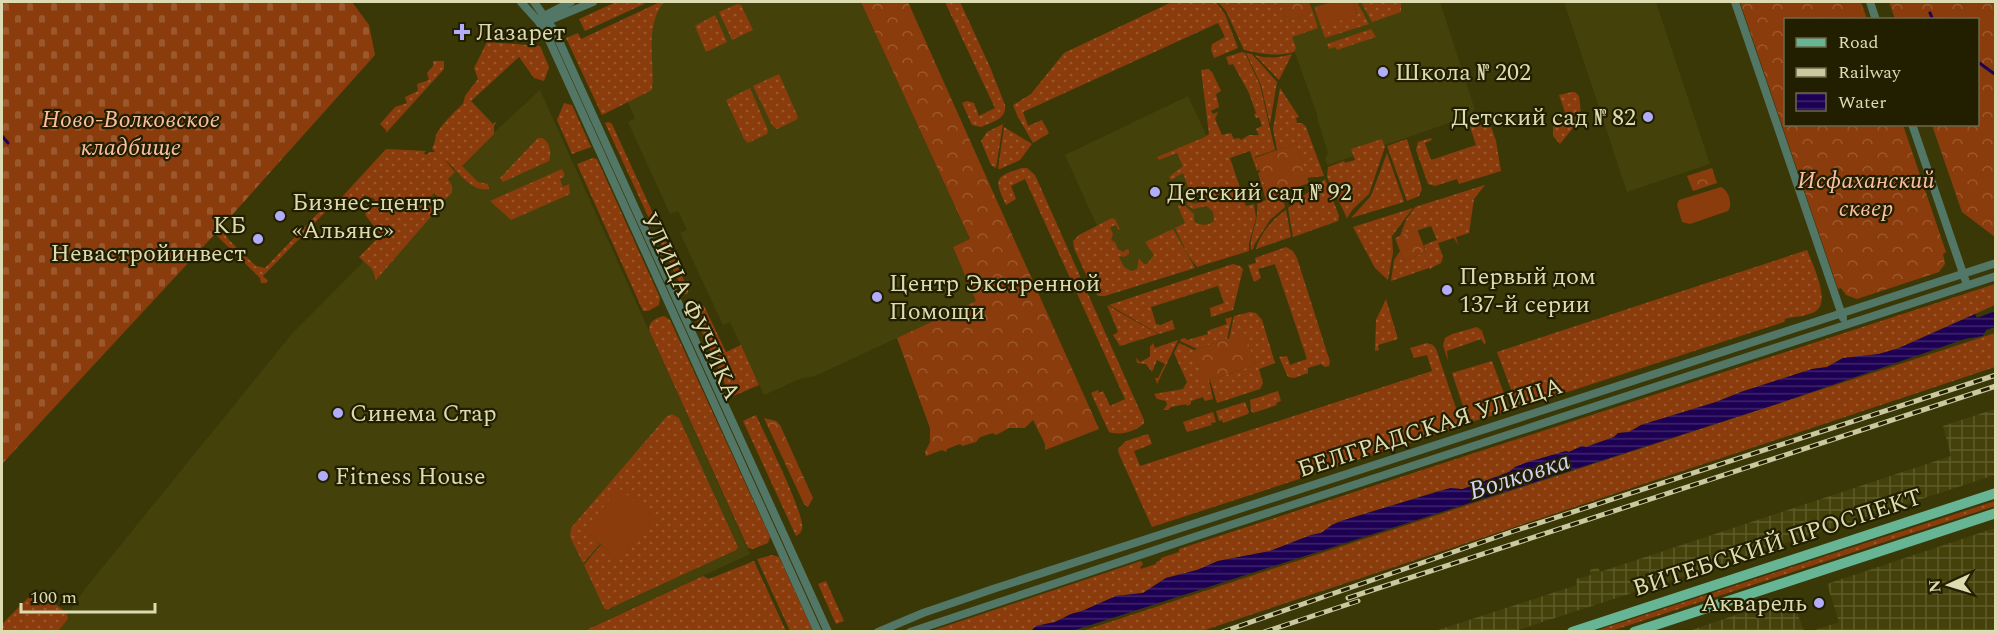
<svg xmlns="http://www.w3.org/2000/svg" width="1997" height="633" font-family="Spectral,serif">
	<defs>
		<pattern id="industrial-grid" width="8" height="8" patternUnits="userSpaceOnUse" patternTransform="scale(1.5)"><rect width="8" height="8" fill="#44410a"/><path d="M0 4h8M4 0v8" fill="none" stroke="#5f5c2b"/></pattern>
		<pattern id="grass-dots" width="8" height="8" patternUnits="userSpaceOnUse" patternTransform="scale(1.5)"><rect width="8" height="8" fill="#8b3c0c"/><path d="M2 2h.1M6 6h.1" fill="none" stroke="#9b582d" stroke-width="1.8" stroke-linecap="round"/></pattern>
		<pattern id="forest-crowns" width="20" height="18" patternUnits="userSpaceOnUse" patternTransform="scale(1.5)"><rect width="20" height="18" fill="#8b3c0c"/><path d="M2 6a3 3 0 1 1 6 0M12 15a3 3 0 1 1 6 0" fill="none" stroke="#9b582d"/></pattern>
		<pattern id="cemetery-stones" width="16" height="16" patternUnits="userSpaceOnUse" patternTransform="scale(1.5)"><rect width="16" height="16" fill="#8b3c0c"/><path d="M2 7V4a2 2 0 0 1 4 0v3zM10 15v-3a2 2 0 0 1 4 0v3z" fill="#9b582d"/></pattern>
		<pattern id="water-rules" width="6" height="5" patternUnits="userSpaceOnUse" patternTransform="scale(1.5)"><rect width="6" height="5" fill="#1d0054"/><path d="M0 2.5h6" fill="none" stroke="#3d256a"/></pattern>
	</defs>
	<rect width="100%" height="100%" fill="#3b3808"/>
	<path fill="#44410a" d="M660 2H861L970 240 953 247 977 301 815 376 802 378 764 395 730 322 723 325 680 233 687 230 678 211 670 214 628 122 635 118 595 33Z
		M1220 2H1440L1475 110 1472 115 1328 165 1325 159 1328 153 1318 121 1317 114 1294 50 1226 11Z
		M1564 2H1656L1710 164 1627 192Z
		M540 90 750 554 583 631 55 632 85 589 291 335 456 168Z
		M1188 96 1211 145 1222 255 1124 286 1065 155Z"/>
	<path fill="url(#industrial-grid)" d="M1995 409V475L1515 631H1435L1577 585 1576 579 1591 575 1590 570 1598 567 1600 572 1951 456 1943 426Z
		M1995 528V631H1812L1839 622 1827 584Z
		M1791 596 1804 631H1688H1689Z"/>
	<path fill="url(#grass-dots)" d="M616 2H643L644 4 585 31 579 19Z
		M660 2H664C644 26 655 61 652 90L602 115 566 38 578 33 581 39Z
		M945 2H960L990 67 1005 105C1007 119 992 122 981 127L972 125 962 103 967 101 974 103 979 116 995 108Z
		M1172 2H1216L1225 14 1238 48 1214 58 1211 50 1212 44 1225 37 1218 23 1023 112 1028 126 1042 120 1049 133 1033 143 1018 117 1013 105 1031 94 1064 53Z
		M1218 2H1280L1287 21 1313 12 1318 28 1292 37 1296 48 1294 52C1276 57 1263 54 1244 50L1226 11Z
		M1333 2 1316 8 1357 14 1353 2H1357L1369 24 1325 38 1314 7Z
		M1361 2H1401V12L1372 22Z
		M737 4 741 5 753 30 732 40 719 12Z
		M715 15 727 42 706 52 695 26Z
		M1371 29 1376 37 1337 50 1335 47 1329 49 1327 44Z
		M487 42 540 46 549 67 544 81 534 78 519 57 471 101 493 124 496 122 494 126V134L462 166 478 182 488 184 489 189C471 193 458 170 445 160L455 172 448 179 452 186V193L443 201 434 193 426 202 435 212 376 280 372 269 359 257 381 235 366 216 365 213 372 208 375 199 364 195 361 200 346 211 342 205V197L386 149 426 151 424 153 426 155 430 152H435L432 148C435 143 435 140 436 135 440 126 457 109 463 104L465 96 478 79 474 68Z
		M1242 52 1245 53 1260 85 1275 150 1255 157 1259 170 1257 171 1250 151 1230 158 1246 206 1254 204 1256 218 1249 243V251L1197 267 1188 255 1175 228 1185 223 1178 206 1183 204 1194 214V221C1200 226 1208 226 1214 221L1213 212 1207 206 1193 209 1187 205V202L1190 201 1194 204C1203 202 1209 197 1206 187L1194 188 1188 192 1186 189 1188 187 1183 173 1171 180 1169 177 1183 166 1177 153 1159 160 1157 157 1205 137 1209 134 1201 70 1208 69 1212 72 1221 91 1216 94 1219 107 1211 111 1213 114 1218 112 1215 119 1222 135 1231 133 1234 139 1239 138 1241 140 1249 135H1259L1256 129 1262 126 1259 117 1256 118 1254 115 1256 113 1249 93 1233 64 1229 65 1226 57Z
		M1246 53 1252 54 1277 82 1270 124 1261 85Z
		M1292 54 1279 80 1255 55C1268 59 1279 58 1292 54Z
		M433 61H444V69L386 133V130L380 124 395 107 407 103 405 97 418 91 417 84 429 80 427 73 433 66Z
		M779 74 798 117 796 120 777 129 772 125 753 86Z
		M750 88 768 130 767 134 748 143 744 139 726 100Z
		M1280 88 1299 117 1296 118 1297 123H1302L1306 127 1324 176 1307 178 1296 143 1277 150 1273 129Z
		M1572 92H1575L1579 96 1581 113 1566 115 1559 95Z
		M564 103 572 105 591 147 572 154 557 120Z
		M1580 116 1577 123 1560 144 1553 136V122Z
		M1489 121 1496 141 1501 171 1459 184 1457 179 1435 186 1428 184 1416 150 1418 142 1431 138 1432 140 1425 143 1431 160 1476 145 1470 127Z
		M609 122 612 124 656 220 654 225H652L605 123Z
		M1003 124 996 168 991 165 981 141 987 132Z
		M1004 127 1032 144 1020 160 1000 169H998Z
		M538 138H542C550 142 552 153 549 161L503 182 500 178Z
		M1382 139 1385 147 1369 194 1353 209 1347 218 1327 177 1328 167 1344 161 1345 163 1355 160 1351 149Z
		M1407 139 1422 189 1419 196 1407 201 1387 146Z
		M1387 153 1404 202 1351 218 1371 196Z
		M593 158 597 159 660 298 659 305 648 311H643L577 164Z
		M1022 168H1027L1035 175 1144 420V423C1137 431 1120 436 1109 432L1091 393 1098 390 1099 393 1103 391 1110 406 1125 399 1025 179 1011 186 1016 199 1006 205C994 179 994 177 1022 168Z
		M562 169 565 176 560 179 563 187 569 184 570 194 511 220 490 201Z
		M1260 172 1269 197 1282 192 1285 207 1270 220 1254 245 1253 249 1251 250C1249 234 1259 223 1257 204L1266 200 1258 173Z
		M1325 179 1339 216 1338 221 1293 237 1288 208Z
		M1485 185 1474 199 1469 233 1456 237 1458 245 1454 238 1438 243 1443 257 1441 263 1431 268V270L1429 268 1391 281 1394 260 1400 251 1404 261 1426 252 1424 245 1437 240 1431 226 1400 236 1406 220 1415 207Z
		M335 199 332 205 303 235 300 233 302 236 263 276 268 281 266 283H261L260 278 215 234 221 227 226 231V236L229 240 256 266 265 268 320 211H322L330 201Z
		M1413 208 1392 236 1393 253 1388 280 1375 268 1353 227Z
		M1286 210 1291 237 1256 249C1260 233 1273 219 1286 210Z
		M1112 218 1115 219 1120 229 1118 230 1116 225 1110 227 1113 234 1111 240 1115 242 1118 249 1123 252 1127 249 1129 250V254L1124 257 1119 256C1122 264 1124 269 1132 271L1137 269 1139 258 1144 264H1147L1154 255 1145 242 1173 229 1195 268 1105 296H1098L1092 288 1074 248 1073 241 1079 235Z
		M658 238H664L667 243 688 289V293L685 295Z
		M1286 247 1293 251 1297 258 1330 362 1329 366 1325 367 1321 364 1308 368V373L1294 378 1288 377 1279 357 1287 356 1290 365 1307 359 1275 264 1258 269 1261 278 1254 282 1248 265 1256 263 1255 258Z
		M1807 250C1812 263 1831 301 1816 311 1806 317 1794 316 1785 319L1784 322 1518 408 1497 352Z
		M1233 264 1240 266 1243 269 1233 310 1211 317 1210 308 1224 303 1218 286 1151 307 1156 324 1161 325 1172 320 1175 329 1159 334 1109 305Z
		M1995 284V305L1899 348 1879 354 1843 358 1827 367 1812 369 1741 392 1716 402 1641 425 1629 432 1618 433 1614 437 1586 447 1582 446 1569 452 1566 451 1528 462 1515 467 1509 472 1463 489 1439 491 1341 521 1332 525 1321 533 1311 535 1270 551 1218 561 1197 570 1166 578 1143 593 1116 596 1082 611 1071 614 1055 622 1036 626 1031 631 928 632 1141 561 1143 564 1140 567 1141 569 1156 564V562L1161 560V558L1179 552V549Z
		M1386 299 1398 339 1378 345 1379 350 1375 351 1376 320Z
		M698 305 704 306 726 352 741 345 759 385 731 397 691 308Z
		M1107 305 1158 334 1120 346 1113 335 1118 332Z
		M1250 312 1256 313 1262 320 1275 363 1259 369 1263 383 1260 389 1217 403 1210 380 1255 365 1245 334 1229 339 1234 316Z
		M664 316 670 320 770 537 768 543 753 549 748 548 649 330C649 321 656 318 664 316Z
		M1232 317 1227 339 1197 349 1180 341 1181 339 1185 338 1187 340 1208 334 1207 331 1227 324 1225 319Z
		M1477 327 1482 331 1486 343 1484 344 1481 339 1447 351 1448 361 1443 345 1445 338 1452 334Z
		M1995 333V367L1202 631H1082Z
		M1178 340 1157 384 1155 378H1158L1165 364 1157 360 1152 372 1146 364 1137 363 1136 358 1140 362 1150 357V347L1153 343 1155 348Z
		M1179 343 1194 350 1204 381 1209 380 1213 399 1205 401 1203 397 1191 401V404L1187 406 1186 404 1171 407 1168 410H1163L1167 405 1166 401 1157 399 1154 394 1183 389 1187 382 1174 353Z
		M1427 343 1433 345 1436 349 1462 426 1152 527 1119 454 1118 449 1126 441 1148 434 1152 444 1134 451 1140 466 1432 371 1427 355 1414 358 1410 348Z
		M1492 361 1510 410 1471 422 1462 403 1452 373Z
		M1278 391 1281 401 1276 403 1277 405 1253 413 1251 411 1250 400Z
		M1245 402 1249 412 1248 414 1223 423 1222 420 1219 421 1216 411Z
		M1213 412 1216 422 1211 423 1212 425 1187 432 1183 422Z
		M672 414 679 418 738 547 736 550 606 610 604 608 584 565 601 545 619 559 584 529 600 544 583 563 570 537 571 528 667 416Z
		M756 415C764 433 806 516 802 529 801 533 799 534 796 536L743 421Z
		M1995 501V506L1611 631H1595Z
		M772 555 779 557 813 631H790L757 559Z
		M754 561 786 631H584L703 576 709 579Z
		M826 581 844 621 836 624 818 584Z
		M33 593 42 594 67 613 68 619 58 631H2V624Z"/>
	<path fill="url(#forest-crowns)" d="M861 2H908L1099 429 1045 450V444L1033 420 1025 428H1009L996 435 993 433 980 437 976 442 962 446 960 444 947 449 946 452 942 450 926 456 925 452 930 442V428L897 338 976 301 953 247 970 239Z
		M1280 2H1309L1313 12 1287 21Z
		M1740 2H1861L1867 19 1786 20V124L1903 125 1946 252 1943 254 1945 264 1939 272 1857 299 1846 295 1841 288 1838 289Z
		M1889 2H1995V237L1962 212 1932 125 1978 124V20L1895 19Z
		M1296 143 1309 183 1269 197 1255 158Z
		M1712 168 1717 183 1693 191 1687 176Z
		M1417 229 1426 252 1404 261 1395 238Z
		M1245 333 1255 365 1204 382 1194 350Z
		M764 418 776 421 780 425 813 498 808 507 804 504Z"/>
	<path fill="url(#cemetery-stones)" d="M2 2H352L369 25 375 55 215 234 2 464Z"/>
	<path fill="#8b3c0c" d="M1333 2H1353L1357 15 1322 27 1316 7Z
		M1721 187C1729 191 1733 204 1728 211L1690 224 1682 222 1677 205 1679 200Z
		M619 488 654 518 619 560 584 530Z"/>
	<path fill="url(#water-rules)" d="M1995 311V327L1986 330 1983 336 1965 339 1780 403 1072 631H1027H1031L1036 626 1055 622 1071 614 1082 611 1116 596 1143 593 1166 578 1197 570 1218 561 1270 551 1311 535 1321 533 1332 525 1341 521 1450 488 1463 489 1509 472 1515 467 1528 462 1566 451 1569 452 1582 446 1586 447 1614 437 1618 433 1629 432 1641 425 1716 402 1741 392 1812 369 1827 367 1843 358 1879 354 1899 348 1975 314 1977 318Z"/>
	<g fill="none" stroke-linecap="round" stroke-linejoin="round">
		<path stroke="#1d0054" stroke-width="3" d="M1930 13 1933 20
			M1978 62 1996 75
			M2 136 8 143"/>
		<path stroke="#527767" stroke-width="8" d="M521 2 539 22 550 42 818 632
			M534 2 554 30 828 632
			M1735 2 1843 318
			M1870 2 1876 20
			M542 17 571 2
			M545 22 593 2
			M1912 124 1967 285
			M878 632 923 613 993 589 1996 263
			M910 632 1215 530 1996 276"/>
		<path stroke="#66b595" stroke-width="10" d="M1572 632 1996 493
			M1634 632 1996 513"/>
		<defs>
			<path id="rail" d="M1348 598 1996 386
				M1222 632 1514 531 1996 375
				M1264 632 1358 601"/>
		</defs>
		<use href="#rail" stroke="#cac89e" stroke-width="5"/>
		<use href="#rail" stroke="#221f00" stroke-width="3" stroke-dasharray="9" stroke-linecap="butt"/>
	</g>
	<g fill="#b1adfa" stroke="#221f00" stroke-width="2">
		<path d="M459 23h6v6h6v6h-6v6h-6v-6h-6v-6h6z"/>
		<circle cx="1383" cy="72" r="6"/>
		<circle cx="1648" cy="117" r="6"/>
		<circle cx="1155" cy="192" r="6"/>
		<circle cx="280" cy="216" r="6"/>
		<circle cx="258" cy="239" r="6"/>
		<circle cx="1447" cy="290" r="6"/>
		<circle cx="877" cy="297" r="6"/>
		<circle cx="338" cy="413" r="6"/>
		<circle cx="323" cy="476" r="6"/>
		<circle cx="1819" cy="603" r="6"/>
	</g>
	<g text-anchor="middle" stroke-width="4.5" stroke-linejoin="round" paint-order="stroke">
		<g font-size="24" fill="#dddbb2" stroke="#221f00" text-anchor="start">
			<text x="476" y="40">Лазарет</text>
			<text x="1395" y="80">Школа № 202</text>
			<text x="1636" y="125" text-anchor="end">Детский сад № 82</text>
			<text x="1167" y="200">Детский сад № 92</text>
			<text x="292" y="210">Бизнес-центр<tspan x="292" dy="28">«Альянс»</tspan></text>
			<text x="246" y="233" text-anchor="end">КБ<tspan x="246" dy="28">Невастройинвест</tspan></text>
			<text x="1459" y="284">Первый дом<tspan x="1459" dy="28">137-й серии</tspan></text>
			<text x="889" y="291">Центр Экстренной<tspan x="889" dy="28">Помощи</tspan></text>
			<text x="350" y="421">Синема Стар</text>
			<text x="335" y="484">Fitness House</text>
			<text x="1807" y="611" text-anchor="end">Акварель</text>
		</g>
		<g font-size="24" font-style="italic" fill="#fabfa3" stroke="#221f00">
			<text x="131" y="127">Ново-Волковское<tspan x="131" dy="28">кладбище</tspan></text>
			<text x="1866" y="188">Исфаханский<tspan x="1866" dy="28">сквер</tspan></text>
		</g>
		<g font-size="24" fill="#dddbb2" stroke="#221f00">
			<text transform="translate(691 306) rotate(65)" y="8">УЛИЦА ФУЧИКА</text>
			<text transform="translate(1430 427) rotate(-18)" y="8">БЕЛГРАДСКАЯ УЛИЦА</text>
			<text transform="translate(1777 542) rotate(-18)" y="8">ВИТЕБСКИЙ ПРОСПЕКТ</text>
		</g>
		<g font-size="26" font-style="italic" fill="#d2d2ee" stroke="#221f00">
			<text transform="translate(1519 475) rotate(-18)" y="9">Волковка</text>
		</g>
	</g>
	<rect width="1997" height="633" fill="none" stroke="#dddbb2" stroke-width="6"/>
	<rect x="1784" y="18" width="195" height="108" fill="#221f00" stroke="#6d6a47" stroke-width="1.5"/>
	<rect x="1796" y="38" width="30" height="9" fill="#66b595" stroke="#6d6a47" stroke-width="1.5"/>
	<text x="1838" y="48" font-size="18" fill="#dddbb2">Road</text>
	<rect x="1796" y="68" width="30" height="9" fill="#cac89e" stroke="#6d6a47" stroke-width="1.5"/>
	<text x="1838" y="78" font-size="18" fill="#dddbb2">Railway</text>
	<rect x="1796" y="93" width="30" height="18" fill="url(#water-rules)" stroke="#6d6a47" stroke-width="1.5"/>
	<text x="1838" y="108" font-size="18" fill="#dddbb2">Water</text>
	<g transform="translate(1949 585) rotate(266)" stroke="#221f00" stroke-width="4.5" paint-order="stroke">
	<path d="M0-4.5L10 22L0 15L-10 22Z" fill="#dddbb2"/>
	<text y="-9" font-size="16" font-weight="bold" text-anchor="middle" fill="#dddbb2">N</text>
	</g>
	<path d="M21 603v9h134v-9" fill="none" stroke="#dddbb2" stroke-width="3"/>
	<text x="30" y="603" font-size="18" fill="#dddbb2" stroke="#221f00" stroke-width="4.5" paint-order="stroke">100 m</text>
</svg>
